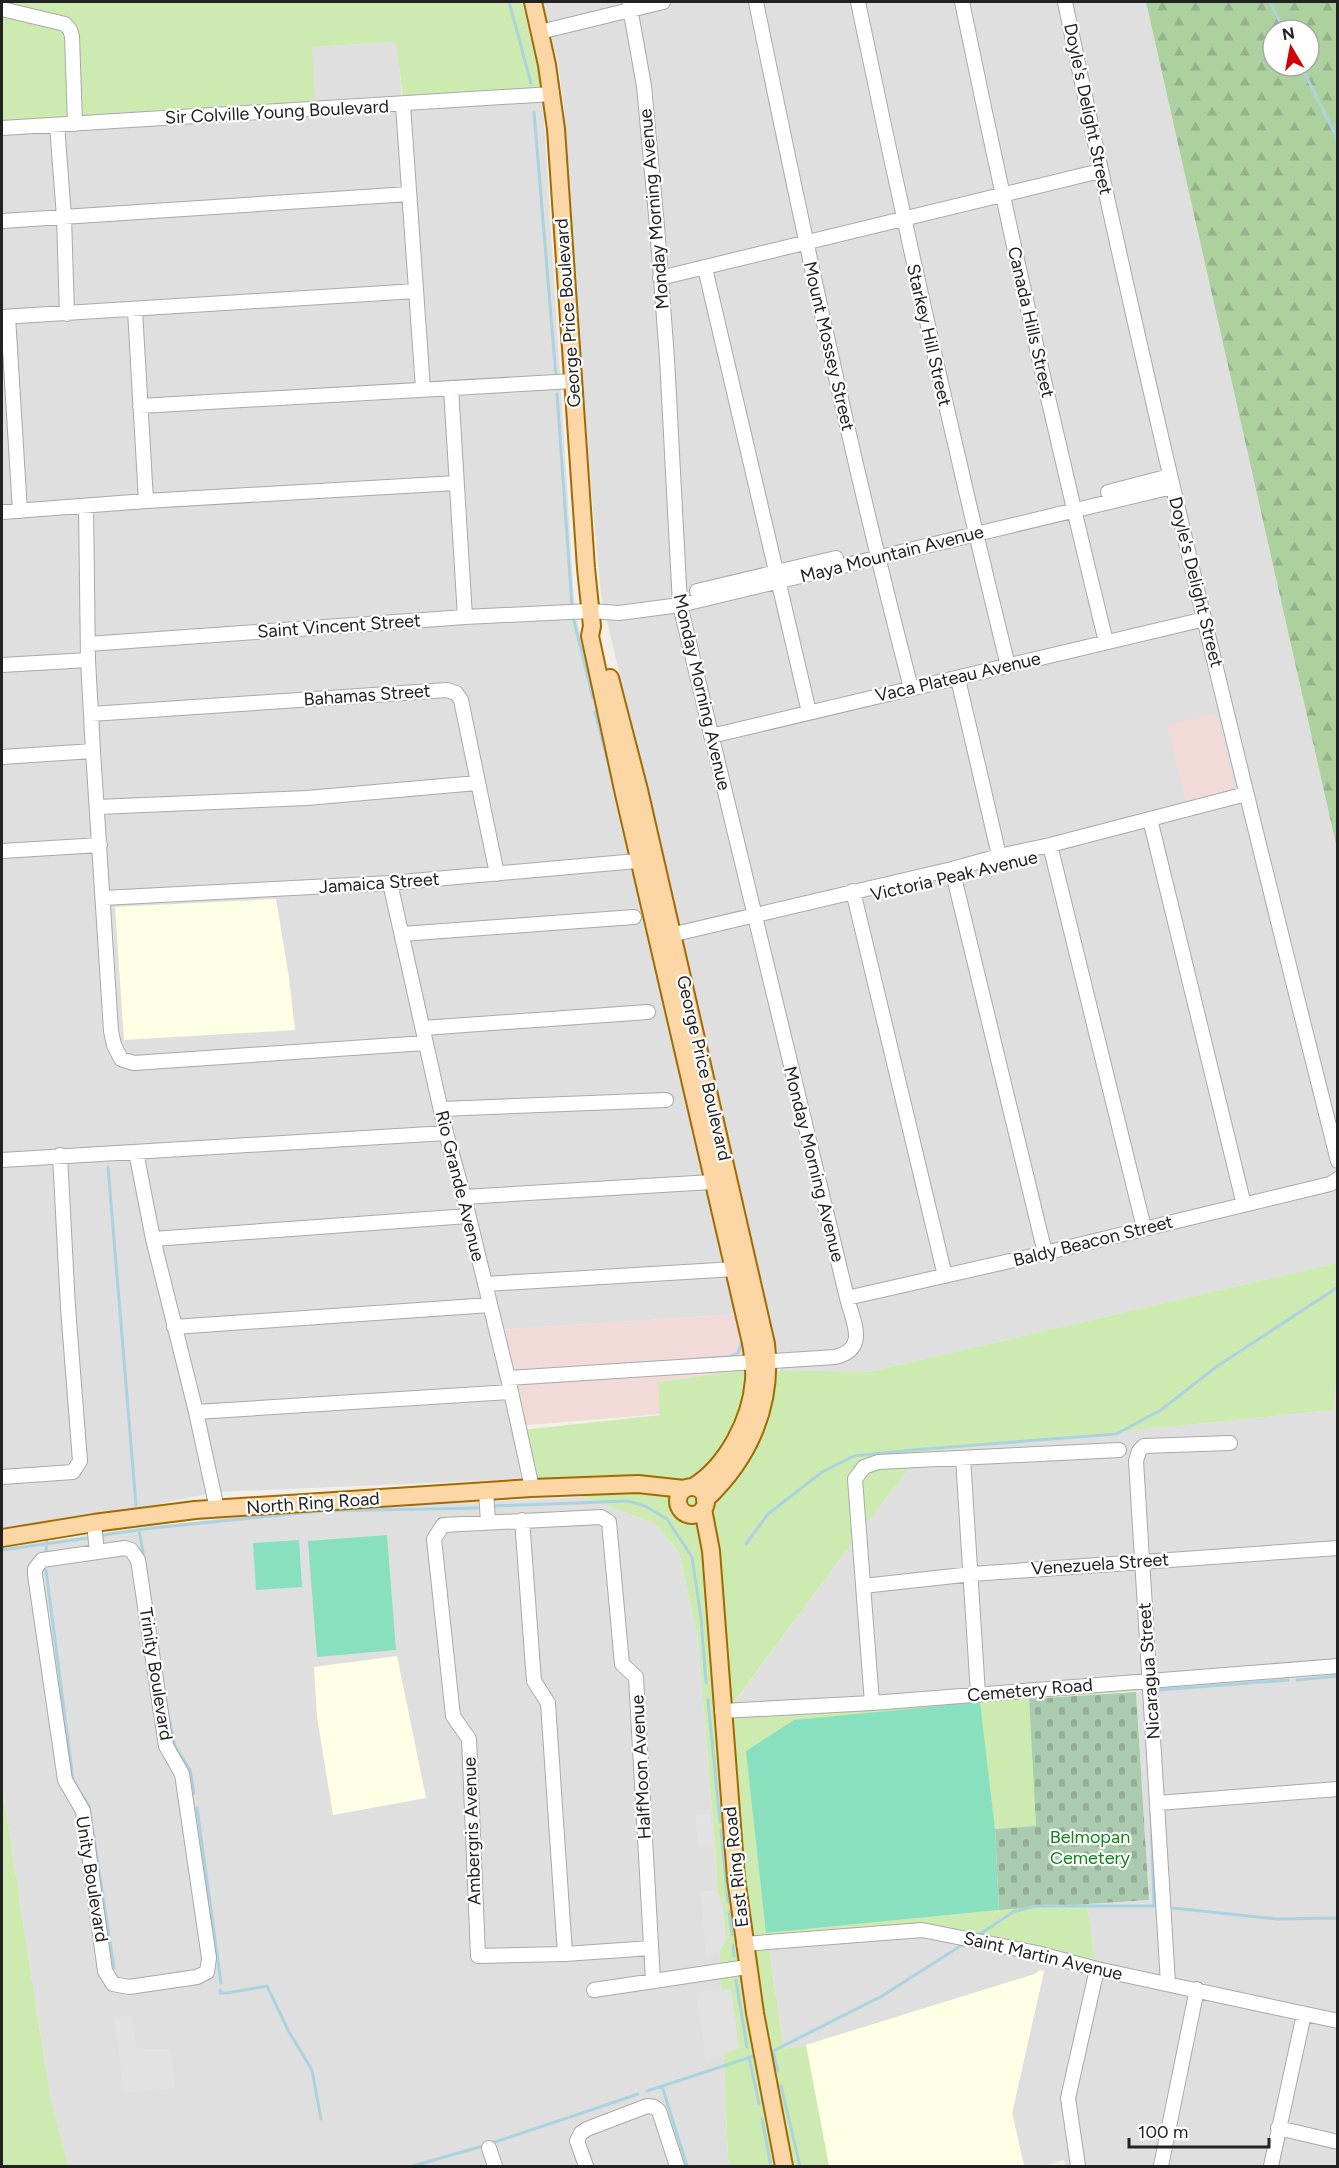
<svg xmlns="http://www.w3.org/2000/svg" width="1339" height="2168" font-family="Figtree,sans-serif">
	<defs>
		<pattern id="forest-firs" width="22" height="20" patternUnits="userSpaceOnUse" patternTransform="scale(1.5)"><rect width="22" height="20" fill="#add19e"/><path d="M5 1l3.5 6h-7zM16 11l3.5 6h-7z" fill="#95b388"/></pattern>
		<pattern id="cemetery-stones" width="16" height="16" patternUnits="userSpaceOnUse" patternTransform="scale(1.5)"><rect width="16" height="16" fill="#aacbaf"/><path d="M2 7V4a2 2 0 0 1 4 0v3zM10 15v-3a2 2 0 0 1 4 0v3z" fill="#92ae96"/></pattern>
	</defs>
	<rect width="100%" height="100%" fill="#f2efe9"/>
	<path fill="#e0dfdf" d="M542 2H1146L1337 849V1263L868 1372H780L775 1340 601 595 581 381 564 106 558 64Z
		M397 42 402 97 542 88 574 599 579 630 739 1314 496 1330 521 1479 217 1492 110 1514 2 1529V126L315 103 311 47Z
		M1337 1362V2166H1066L1064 2160 1043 2166H1024L1012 2113 1044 1971 1040 1970 1035 1974 806 2045 784 2049 768 1941 925 1927 1095 1961 1087 1904 1149 1900 1136 1692 1150 1690 728 1711 855 1539 922 1452 1333 1410Z
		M584 1497 654 1523 679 1552 698 1638 716 1858 728 2159 731 2166H68L50 2095 2 1787V1548L161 1525 238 1517 394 1506Z"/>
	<path fill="#f2dad9" d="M1216 713 1235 789 1186 801 1168 725Z
		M739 1314 746 1370 659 1382 661 1414 517 1426 496 1330Z"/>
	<path fill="#ffffe5" d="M276 899 289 978 295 1030 124 1040 115 907Z
		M397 1656 426 1798 333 1815 317 1717 314 1667Z
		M1040 1970 1044 1971 1012 2113 1024 2166H829L806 2045 1035 1974Z"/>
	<path fill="#cdebb0" d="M2 2H522L542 88 403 97 396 42 312 47 315 103 2 126Z
		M1337 1263 1338 1362 1333 1410 922 1452 855 1539 732 1705 1148 1681 1150 1690 1029 1699 1036 1826 995 1829 979 1702 766 1933 999 1910 1087 1904 1095 1961 925 1927 768 1942 784 2049 806 2045 829 2166H731L728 2159 716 1858 698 1638 679 1552 654 1523 536 1479 523 1430 660 1415 658 1382 746 1370 868 1372Z
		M2 1787 50 2095 68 2166H2Z"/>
	<path fill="url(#forest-firs)" fill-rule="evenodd" d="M1146 2H1337V849ZM1273 30H1309V66H1273Z"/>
	<path fill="url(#cemetery-stones)" d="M1136 1692 1149 1900 999 1910 995 1829 1036 1826 1029 1699Z"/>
	<path fill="#88e0be" d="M387 1535 396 1650 317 1657 308 1541Z
		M299 1540 302 1587 256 1590 253 1543Z
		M980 1702 995 1829 999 1910 766 1933 746 1751 794 1720Z"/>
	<path fill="#e2e2e2" d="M710 1814 713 1846 698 1847 696 1815Z
		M700 1891H718L723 1907 726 1940 720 1951 706 1955Z
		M731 1989 739 2048 706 2060 696 1992Z
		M131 2016 137 2049H171L175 2088 124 2093 114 2018Z"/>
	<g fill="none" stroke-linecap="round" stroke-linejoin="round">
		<path stroke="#aad3df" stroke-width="3" d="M509 2 531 83
			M1270 2 1284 30
			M1301 66 1338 140
			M534 112 556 377
			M557 394 572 607
			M573 617 593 698
			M595 712 612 777
			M108 1167 136 1505
			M697 1359 729 1357 738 1353 742 1341
			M493 1506 628 1501 645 1506 667 1519 692 1557 701 1618 706 1683
			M139 1530 144 1558
			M103 1535 152 1528 322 1511 478 1508
			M746 1544 768 1514 822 1472 854 1456 912 1450 1116 1434 1161 1410 1216 1367 1338 1287
			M2 1550 88 1538
			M46 1553 47 1542
			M46 1570 73 1780 89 1806 114 1968
			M1297 1680 1338 1676
			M1158 1690 1288 1680
			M708 1700 720 1822
			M167 1710 175 1746 190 1770 194 1793
			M197 1808 221 1983
			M721 1830 728 1902
			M1173 1908 1277 1919 1338 1918
			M729 1912 732 1935
			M980 1934 1013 1912 1035 1906H1154L1151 1811
			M733 1945 734 1956
			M736 1980 747 2047
			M220 1990V1993H227L267 1986 289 2032 312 2070 321 2119
			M749 2057 759 2104
			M778 2071 773 2051 882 1996 962 1945
			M662 2086 687 2166
			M781 2086 800 2166
			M647 2091 754 2056
			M570 2117 638 2094
			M762 2119 771 2166
			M492 2143 567 2118
			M413 2166 483 2146"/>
		<defs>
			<path id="minor" d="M756 2C803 231 852 461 911 688
				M858 2C904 224 954 446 1008 666
				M962 2C1006 216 1054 430 1106 642
				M1065 2C1146 390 1241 776 1338 1161
				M2 9 65 24 70 30 72 36 75 124
				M540 32 663 2
				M403 105 423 389
				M57 125 64 217 67 314
				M2 128 552 94
				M2 221 409 194
				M705 268 809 712
				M660 278 1100 171
				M135 310 146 501
				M2 317 416 291
				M8 317 20 511
				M451 388 465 617
				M140 406 573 381
				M1108 492 1170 476
				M86 506 88 660 93 751 111 1031 114 1045 121 1059 134 1063 425 1043
				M2 512 146 501 456 483
				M697 591 836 558
				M88 644 465 617 590 611 619 613 680 605 1172 487
				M2 665 88 660
				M958 679 1001 864
				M91 714 447 690 456 693 461 700 497 874
				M711 736 1205 619
				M2 757 93 751
				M97 807 307 798 477 783
				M1150 819 1244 1205
				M1050 845 1144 1228
				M2 851 100 845
				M952 869 1045 1253
				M390 883 446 1133 464 1197 508 1378 532 1488
				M853 891 945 1276
				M103 898 390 883 648 860
				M402 934 634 917
				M662 937 952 869 999 856 1050 845 1246 794
				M423 1028 648 1012
				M441 1109 666 1100
				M136 1152 153 1239 196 1412 217 1509
				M2 1160 446 1133
				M464 1197 712 1182
				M153 1239 468 1216
				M485 1284 735 1269
				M847 1298 1045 1253 1330 1184 1338 1179
				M174 1327 490 1305
				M508 1378 835 1357C869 1349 853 1322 847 1298L680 605 667 358 657 226 644 86 629 2
				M196 1412 511 1392
				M963 1458 978 1694
				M2 1477 73 1472 80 1461 68 1308 60 1155
				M486 1491 488 1522
				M522 1520 534 1681 548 1703 565 1954
				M94 1523 97 1552
				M125 1548 131 1550 138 1560 166 1746 182 1774 209 1958 207 1972 197 1977 129 1987 113 1984 105 1971 83 1811 65 1780 35 1575V1569L42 1560Z
				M863 1586 972 1574 1338 1548
				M872 1703 855 1479 864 1467 878 1462 1119 1450
				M722 1711 872 1703 1338 1666
				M1158 1803 1338 1789
				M744 1944 922 1930 1037 1953 1097 1969 1338 2021
				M651 1948 565 1954 478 1956 469 1739 453 1716 434 1539 443 1525 601 1517 609 1522 622 1664 636 1677 653 1981
				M1168 1983 1136 1461 1139 1451 1144 1446 1230 1443
				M594 1990 747 1967
				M1278 2128 1338 2142
				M489 2148 495 2166
				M586 2166 577 2141 581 2133 587 2129 647 2106 654 2107 659 2111 677 2166
				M1078 2166 1068 2098 1097 1969
				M1161 2166 1197 1989
				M1271 2166 1304 2014"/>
			<path id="major" d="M533 2 547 65 556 129 586 568 592 626 590 636 624 794 751 1343C753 1355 755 1368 754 1380 751 1420 727 1466 693 1487
				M610 678 639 790 766 1344C773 1404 750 1458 705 1500
				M678 1501a14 14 0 1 1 28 0a14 14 0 1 1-28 0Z
				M703 1509 711 1551 736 1878 755 2013 784 2166
				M2 1538 94 1523 195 1510 532 1488 638 1484 684 1489"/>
		</defs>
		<use href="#minor" stroke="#a9a9a9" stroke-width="16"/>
		<use href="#major" stroke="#a06b00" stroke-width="20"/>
		<use href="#minor" stroke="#fff" stroke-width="14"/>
		<use href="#major" stroke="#fcd6a4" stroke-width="16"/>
	</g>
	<g text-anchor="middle" stroke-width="4.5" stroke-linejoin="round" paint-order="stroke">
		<g font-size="18" fill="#222" stroke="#fff">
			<text transform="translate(1088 109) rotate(78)" y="6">Doyle's Delight Street</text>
			<text transform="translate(277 112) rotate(-3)" y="6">Sir Colville Young Boulevard</text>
			<text transform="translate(654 209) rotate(-95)" y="6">Monday Morning Avenue</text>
			<text transform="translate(568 313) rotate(-94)" y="6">George Price Boulevard</text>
			<text transform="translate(1031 322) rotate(77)" y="6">Canada Hills Street</text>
			<text transform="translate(929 335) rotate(77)" y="6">Starkey Hill Street</text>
			<text transform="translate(829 346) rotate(77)" y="6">Mount Mossey Street</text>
			<text transform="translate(892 554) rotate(-14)" y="6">Maya Mountain Avenue</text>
			<text transform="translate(1196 582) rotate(76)" y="6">Doyle's Delight Street</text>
			<text transform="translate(339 626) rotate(-4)" y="6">Saint Vincent Street</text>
			<text transform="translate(958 677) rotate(-13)" y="6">Vaca Plateau Avenue</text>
			<text transform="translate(702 692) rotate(77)" y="6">Monday Morning Avenue</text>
			<text transform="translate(367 695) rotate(-4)" y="6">Bahamas Street</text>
			<text transform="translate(954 876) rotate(-13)" y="6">Victoria Peak Avenue</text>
			<text transform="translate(379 883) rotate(-4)" y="6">Jamaica Street</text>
			<text transform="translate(704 1068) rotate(77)" y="6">George Price Boulevard</text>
			<text transform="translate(814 1164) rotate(76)" y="6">Monday Morning Avenue</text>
			<text transform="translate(460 1186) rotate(76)" y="6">Rio Grande Avenue</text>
			<text transform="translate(1093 1241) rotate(-14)" y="6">Baldy Beacon Street</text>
			<text transform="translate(313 1503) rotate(-4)" y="6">North Ring Road</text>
			<text transform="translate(1100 1564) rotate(-4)" y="6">Venezuela Street</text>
			<text transform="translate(1149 1671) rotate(-94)" y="6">Nicaragua Street</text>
			<text transform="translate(156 1674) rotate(81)" y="6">Trinity Boulevard</text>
			<text transform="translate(1030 1690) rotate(-5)" y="6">Cemetery Road</text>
			<text transform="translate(641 1767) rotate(-93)" y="6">HalfMoon Avenue</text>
			<text transform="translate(472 1831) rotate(-92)" y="6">Ambergris Avenue</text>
			<text transform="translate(736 1867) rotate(-96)" y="6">East Ring Road</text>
			<text transform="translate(92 1879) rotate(81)" y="6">Unity Boulevard</text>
			<text transform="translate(1043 1956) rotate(13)" y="6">Saint Martin Avenue</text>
		</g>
		<g font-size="18" fill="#0c8416" stroke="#fff">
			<text x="1090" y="1843">Belmopan<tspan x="1090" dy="21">Cemetery</tspan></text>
		</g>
	</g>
	<rect width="1339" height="2168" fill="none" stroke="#222222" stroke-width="6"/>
	<g transform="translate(1291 48) rotate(350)"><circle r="28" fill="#ffffff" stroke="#a7a7a7" stroke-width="1.5"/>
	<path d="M0-4.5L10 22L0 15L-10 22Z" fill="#d40000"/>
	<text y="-9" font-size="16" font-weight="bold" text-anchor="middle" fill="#222222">N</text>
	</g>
	<path d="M1129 2138v9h140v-9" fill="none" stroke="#222222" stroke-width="3"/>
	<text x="1138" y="2138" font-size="18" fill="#222222" stroke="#ffffff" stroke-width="4.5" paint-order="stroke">100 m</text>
</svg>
